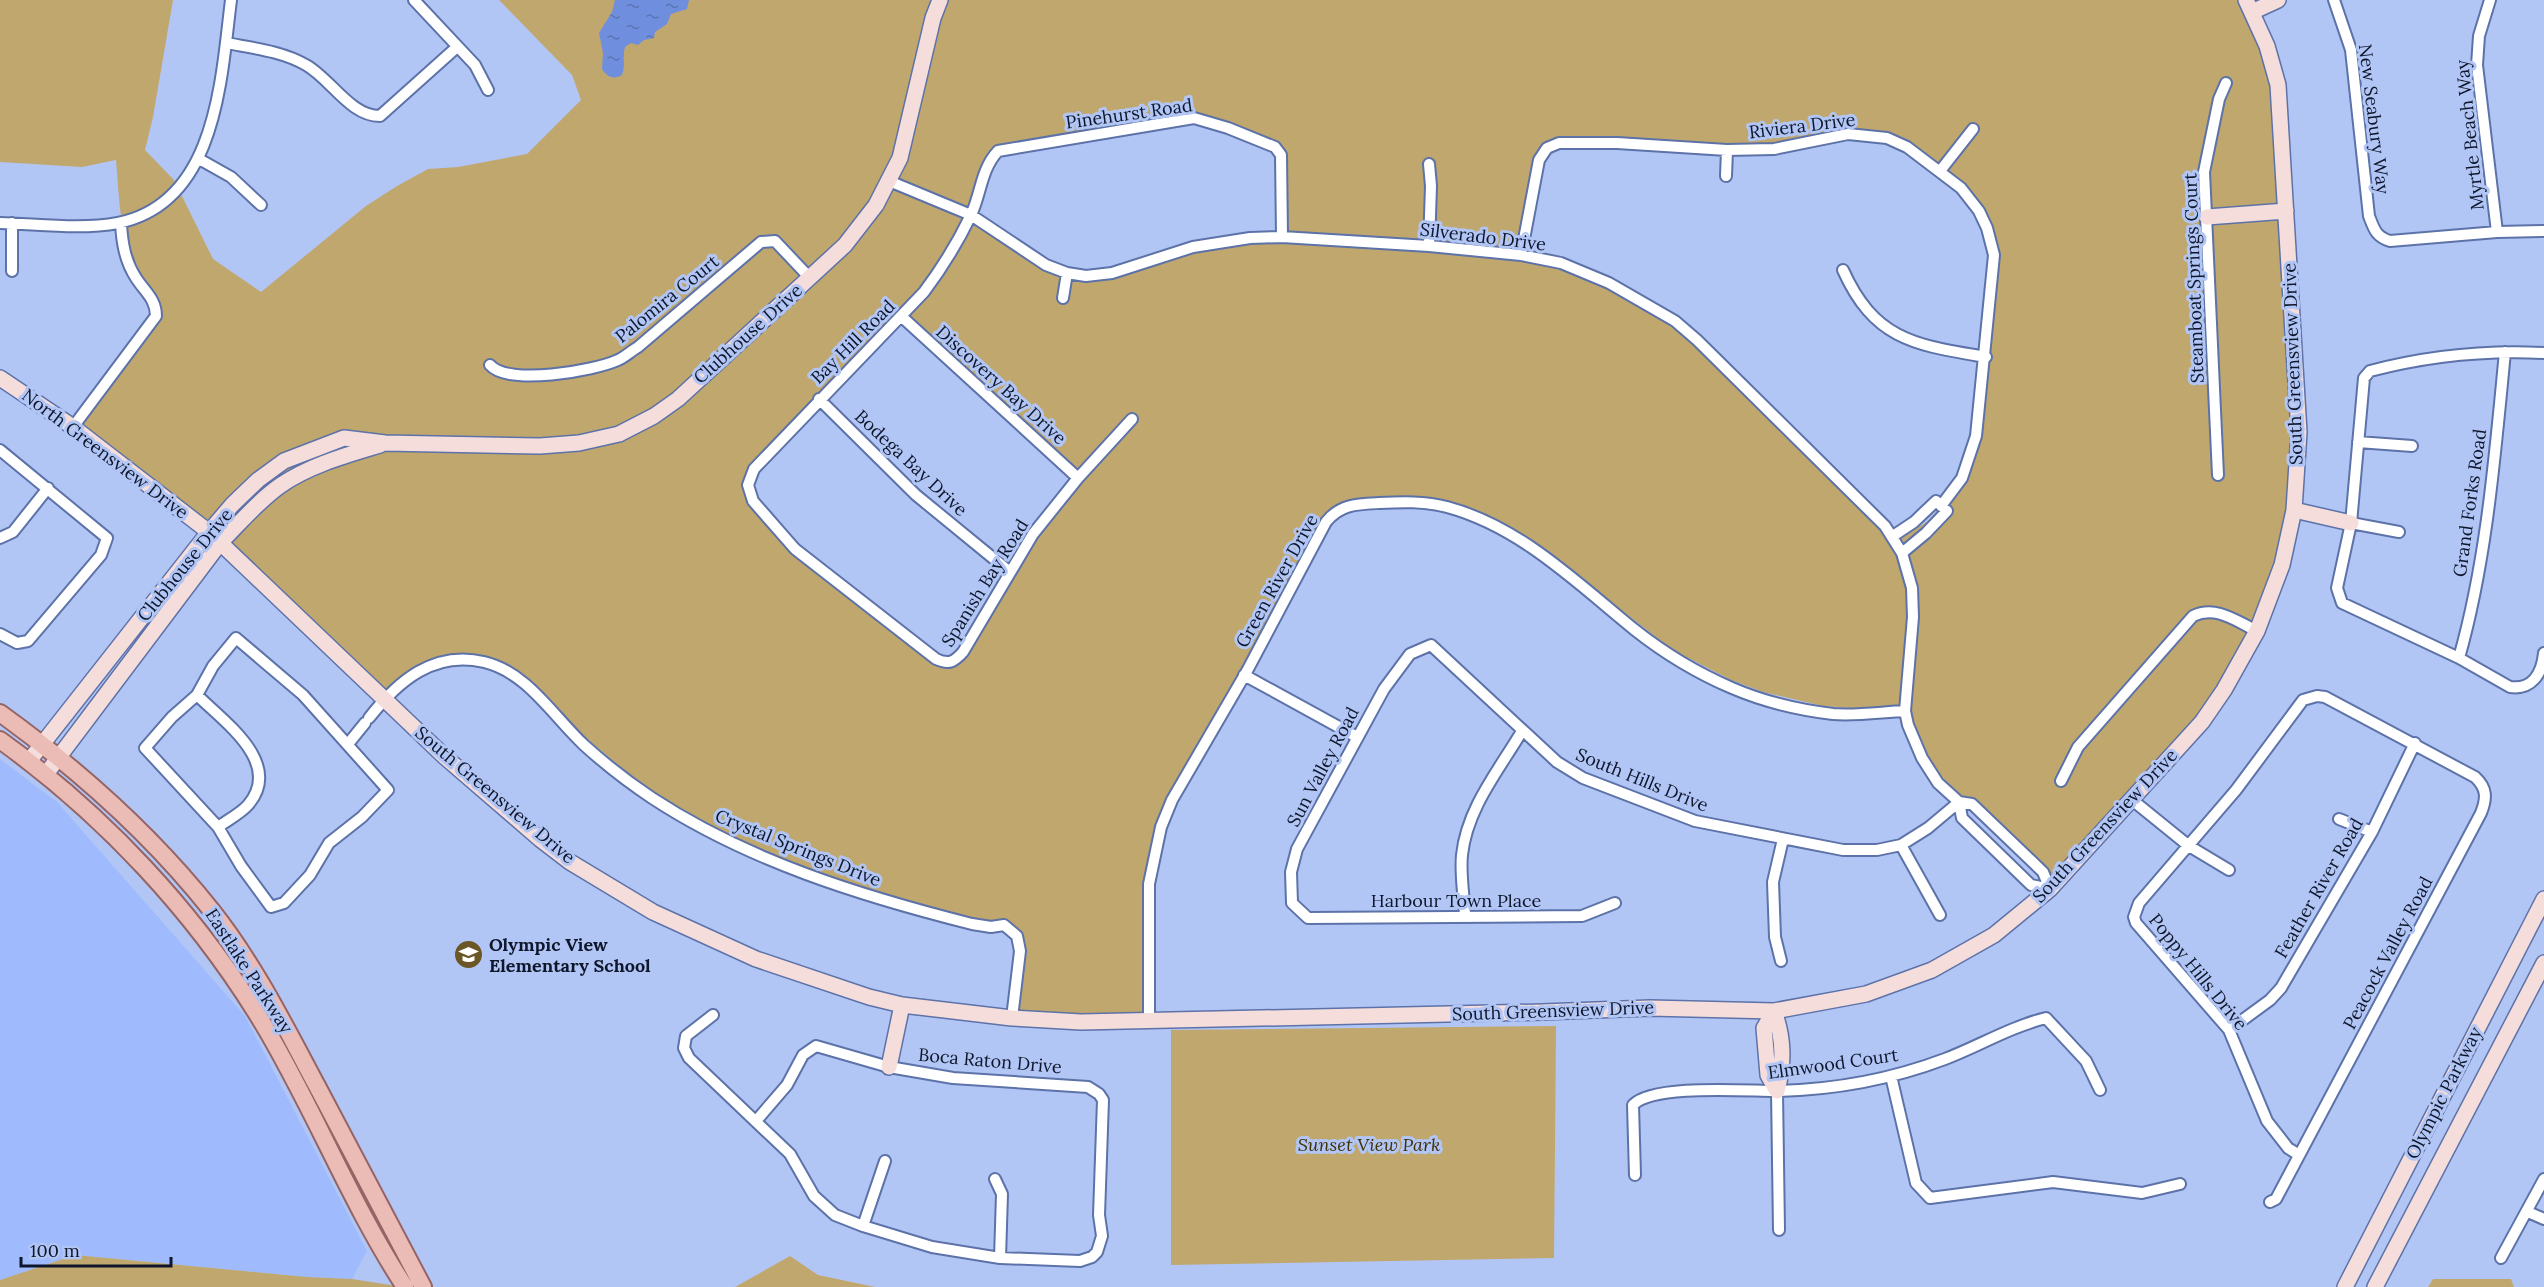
<svg xmlns="http://www.w3.org/2000/svg" width="2544" height="1287" font-family="Lora,serif">
	<defs>
		<pattern id="water-ripples" width="26" height="14" patternUnits="userSpaceOnUse" patternTransform="scale(1.5)"><rect width="26" height="14" fill="#6f8edd"/><path d="M2 4q2-2 4 0t4 0M15 11q2-2 4 0t4 0" fill="none" stroke="#5a73b3"/></pattern>
	</defs>
	<rect width="100%" height="100%" fill="#b2c6f6"/>
	<path fill="#9fbbfd" d="M0 759 57 802 245 1016 367 1251 352 1279 307 1277 75 1255 0 1280Z"/>
	<path fill="#c0a76e" fill-rule="evenodd" d="M0 0H173L153 117 145 150 174 180 213 259 261 292 366 206 397 186 428 169 458 167 527 154 581 100 572 75 499 0H2247L2269 52 2298 410 2290 533 2229 683 2053 886 1939 774C1925 754 1915 733 1910 709L1877 710 1823 706 1763 692 1731 680 1673 650 1526 537 1481 514 1395 500 1336 514 1170 814 1155 870 1152 897V1017L1016 1015 1015 932 862 890 758 848 702 822 637 781 579 732 524 676 497 662 424 667 391 699 242 559 72 428 159 306C155 288 138 275 131 258 119 227 119 192 116 160L82 167 0 162ZM1212 120 1279 152 1282 237 1197 246 1088 276 1044 263 972 214 994 160 1006 151ZM1866 130C1895 134 1919 145 1941 165 1947 172 1952 180 1959 186 1964 191 1970 192 1975 197 1991 213 1997 244 1999 266L1978 414 1953 493 1928 521 1899 540 1882 515 1706 342 1579 268 1525 254 1546 158 1552 149 1616 141 1773 147 1849 131ZM905 316 1082 478 1035 538 954 660 939 657 796 547 758 501 752 485 759 469Z
		M1556 1026 1554 1258 1171 1265V1030Z
		M75 1255 307 1277 352 1279 403 1287H0V1280Z
		M790 1256 818 1275 875 1287H735Z
		M2433 1279H2511L2514 1287H2428Z"/>
	<path fill="url(#water-ripples)" d="M615 0H689L687 9 671 14 667 24 655 32 654 38 644 40 638 45 631 43 625 47C622 57 626 66 622 75 614 80 607 77 602 69L603 53 599 33 612 12Z"/>
	<g fill="none" stroke-linecap="round" stroke-linejoin="round">
		<defs>
			<path id="street" d="M414 0 475 65 488 90
				M2334 0 2351 50 2369 216C2374 229 2376 237 2390 241L2497 232 2544 231
				M2490 0 2479 36 2477 65 2497 232
				M226 43C252 48 282 51 306 65 331 79 350 116 380 116L457 47
				M199 159 231 177 261 205
				M1429 164 1431 186 1429 246
				M1940 171 1973 129
				M1726 176 1727 150
				M889 181 971 215 1046 265 1067 273 1086 276 1112 273 1193 247 1250 238 1282 237 1429 246 1521 255 1561 263 1609 283 1675 321 1697 340 1885 526 1902 553 1912 588 1913 617 1905 711 1908 725 1922 758 1938 783 1959 802 1972 804 2043 872 2050 889 2031 885 1962 818 1959 802
				M0 223C38 224 81 230 118 223 217 203 221 79 231 0
				M12 223V271
				M1521 255 1539 160 1547 148 1559 143H1617L1727 150 1774 149 1848 134 1887 138 1907 147 1961 188 1979 211 1987 228 1994 255 1976 436 1962 478 1941 506
				M1843 270C1875 341 1916 345 1986 357
				M1063 298 1067 273
				M901 316 1078 478
				M2544 353C2485 350 2427 356 2370 371L2364 378 2351 523 2337 588 2342 603 2459 658 2510 687C2532 690 2542 674 2544 653
				M490 365C508 386 594 371 618 360 625 357 631 351 638 347L761 242 775 241 810 278
				M819 399 916 495 1010 572
				M1132 419 1078 478 1033 534 963 652C954 662 949 665 936 659L795 549 753 501 748 485 754 469 924 292C942 268 958 242 971 215 981 194 981 169 998 151L1194 118 1228 128 1275 147 1281 155 1282 237
				M73 427 156 316C156 299 145 292 136 278 125 261 122 243 121 223
				M2358 442 2412 446
				M0 450 107 538 101 555 28 641 17 643 0 634
				M2218 475 2204 172 2219 99 2226 83
				M2351 523 2399 532
				M1893 536 1914 522 1936 501 1947 511 1926 533 1902 553
				M0 538 13 532 48 488
				M236 638 303 695 388 790 362 817 329 843 310 875 284 903 271 907 241 866 218 827 145 748 172 717 197 695 213 666Z
				M2459 658C2487 559 2495 454 2505 352
				M1244 675 1357 737
				M197 695C224 722 284 763 248 805 241 813 228 820 218 827
				M369 718C398 681 434 650 484 662 527 672 553 716 584 745 605 764 628 782 652 798 748 861 861 896 972 924L991 927 1004 925 1017 936 1020 951 1012 1018
				M348 744 365 723
				M2061 781 2078 747 2193 616C2216 605 2236 621 2257 631
				M2131 799 2189 846 2229 870
				M2339 819 2372 832
				M1901 845 1940 915
				M1615 903 1582 916 1308 918 1292 903 1291 872 1297 849 1384 689 1410 654 1431 645 1557 762 1583 778 1695 821 1843 850H1877L1901 845 1928 828 1959 802
				M1465 915C1464 896 1460 875 1462 855 1467 808 1499 770 1522 731
				M1781 961 1775 937 1773 882 1783 839
				M713 1015 686 1036 684 1048 689 1058 790 1154 814 1196 835 1215 863 1226 932 1247 1000 1258 1080 1261 1092 1257 1097 1252 1102 1236 1099 1215 1103 1100 1099 1094 1088 1087 953 1078 889 1067 816 1046 803 1055 787 1085 756 1121
				M1149 1021V884L1161 827 1172 800 1247 671 1326 522C1340 504 1358 504 1379 503 1401 502 1425 501 1447 507 1521 527 1577 583 1635 630 1664 653 1697 673 1732 688 1762 701 1800 710 1833 714 1856 716 1882 712 1905 711
				M2229 1030 2270 1000 2281 988 2372 832 2415 743
				M1891 1076 1916 1183 1930 1198 2053 1182 2142 1193 2180 1184
				M1777 1091 1779 1230
				M1635 1175 1633 1105C1653 1084 1745 1091 1775 1091 1832 1090 1892 1079 1945 1059 1979 1046 2010 1027 2046 1018L2086 1061 2100 1090
				M995 1179 1002 1194 1000 1258
				M2270 1202 2276 1199 2481 813C2487 798 2487 788 2475 777L2325 697 2317 696 2303 700 2236 790 2139 903 2134 917 2136 923 2229 1030 2267 1121 2288 1148 2299 1155
				M2528 1212 2544 1219
				M863 1226 885 1161
				M2501 1258 2544 1179"/>
			<path id="secondary" d="M2252 12 2278 0
				M2207 217 2286 211
				M0 378 73 427 209 532 445 757 540 839 570 862 653 912 756 959 869 997 902 1005 1012 1018 1081 1022 1542 1012 1650 1008 1774 1011 1866 994 1932 970 1994 935 2050 889 2202 722 2224 690 2257 631 2282 565 2294 510 2299 432 2278 85 2267 46 2246 0
				M2294 510 2351 523
				M29 761 209 532 232 505 258 480 284 461 344 438 385 443 540 446 579 443 619 434 654 416 678 399 845 245 876 205 900 158 933 18 940 0
				M46 774 220 543C240 523 258 501 281 485 310 465 347 455 380 445
				M1774 1011C1784 1039 1784 1063 1777 1091L1768 1075 1764 1028Z
				M889 1067 902 1005
				M2345 1287 2544 899
				M2375 1287 2544 963"/>
			<path id="primary" d="M0 713C79 770 151 834 212 911 254 964 285 1026 317 1086 352 1153 387 1220 423 1287
				M0 740C104 815 195 912 262 1022 314 1108 350 1203 405 1287"/>
		</defs>
		<use href="#street" stroke="#5c72a8" stroke-width="14"/>
		<use href="#secondary" stroke="#5c72a8" stroke-width="18"/>
		<use href="#primary" stroke="#956566" stroke-width="20"/>
		<use href="#street" stroke="#fff" stroke-width="10"/>
		<use href="#secondary" stroke="#f5dddb" stroke-width="15"/>
		<use href="#primary" stroke="#ebbcb6" stroke-width="16"/>
	</g>
	<defs>
		<symbol id="school-disc" viewBox="-11 -11 22 22"><circle r="9.5" fill="#6b5625" stroke="#b2c6f6"/><path d="M0-5L7-2L0 1L-7-2ZM-4 1L0 2.5L4 1V4Q0 6-4 4Z" fill="#fff"/></symbol>
	</defs>
	<g fill-rule="evenodd">
		<use href="#school-disc" x="452" y="938" width="33" height="33"/>
	</g>
	<g text-anchor="middle" stroke-width="6" stroke-linejoin="round" paint-order="stroke">
		<g font-size="18" fill="#0e162b" stroke="#b2c6f6">
			<text transform="translate(1129 114) rotate(-8)" y="6">Pinehurst Road</text>
			<text transform="translate(2374 119) rotate(83)" y="6">New Seabury Way</text>
			<text transform="translate(1802 126) rotate(-7)" y="6">Riviera Drive</text>
			<text transform="translate(2470 135) rotate(-96)" y="6">Myrtle Beach Way</text>
			<text transform="translate(1483 237) rotate(7)" y="6">Silverado Drive</text>
			<text transform="translate(2194 278) rotate(-92)" y="6">Steamboat Springs Court</text>
			<text transform="translate(667 299) rotate(-39)" y="6">Palomira Court</text>
			<text transform="translate(748 334) rotate(-42)" y="6">Clubhouse Drive</text>
			<text transform="translate(853 342) rotate(-45)" y="6">Bay Hill Road</text>
			<text transform="translate(2293 364) rotate(-92)" y="6">South Greensview Drive</text>
			<text transform="translate(1001 385) rotate(42)" y="6">Discovery Bay Drive</text>
			<text transform="translate(105 454) rotate(37)" y="6">North Greensview Drive</text>
			<text transform="translate(911 463) rotate(43)" y="6">Bodega Bay Drive</text>
			<text transform="translate(2470 503) rotate(-82)" y="6">Grand Forks Road</text>
			<text transform="translate(185 565) rotate(-51)" y="6">Clubhouse Drive</text>
			<text transform="translate(1277 581) rotate(-61)" y="6">Green River Drive</text>
			<text transform="translate(985 583) rotate(-58)" y="6">Spanish Bay Road</text>
			<text transform="translate(1323 767) rotate(-62)" y="6">Sun Valley Road</text>
			<text transform="translate(1642 780) rotate(22)" y="6">South Hills Drive</text>
			<text transform="translate(495 795) rotate(40)" y="6">South Greensview Drive</text>
			<text transform="translate(2105 826) rotate(-47)" y="6">South Greensview Drive</text>
			<text transform="translate(798 848) rotate(22)" y="6">Crystal Springs Drive</text>
			<text transform="translate(2319 888) rotate(-60)" y="6">Feather River Road</text>
			<text x="1456" y="907">Harbour Town Place</text>
			<text transform="translate(2388 953) rotate(-62)" y="6">Peacock Valley Road</text>
			<text transform="translate(249 971) rotate(57)" y="6">Eastlake Parkway</text>
			<text transform="translate(2198 972) rotate(51)" y="6">Poppy Hills Drive</text>
			<text transform="translate(1553 1011) rotate(-2)" y="6">South Greensview Drive</text>
			<text transform="translate(990 1061) rotate(5)" y="6">Boca Raton Drive</text>
			<text transform="translate(1833 1064) rotate(-8)" y="6">Elmwood Court</text>
			<text transform="translate(2444 1093) rotate(-63)" y="6">Olympic Parkway</text>
		</g>
		<g font-size="18" font-weight="bold" fill="#0e162b" stroke="#b2c6f6" text-anchor="start">
			<text x="489" y="951">Olympic View<tspan x="489" dy="21">Elementary School</tspan></text>
		</g>
		<g font-size="18" font-style="italic" fill="#403005" stroke="#b2c6f6">
			<text x="1369" y="1151">Sunset View Park</text>
		</g>
	</g>
	<path d="M21 1257v9h150v-9" fill="none" stroke="#0e162b" stroke-width="3"/>
	<text x="30" y="1257" font-size="18" fill="#0e162b" stroke="#b2c6f6" stroke-width="4.5" paint-order="stroke">100 m</text>
</svg>
